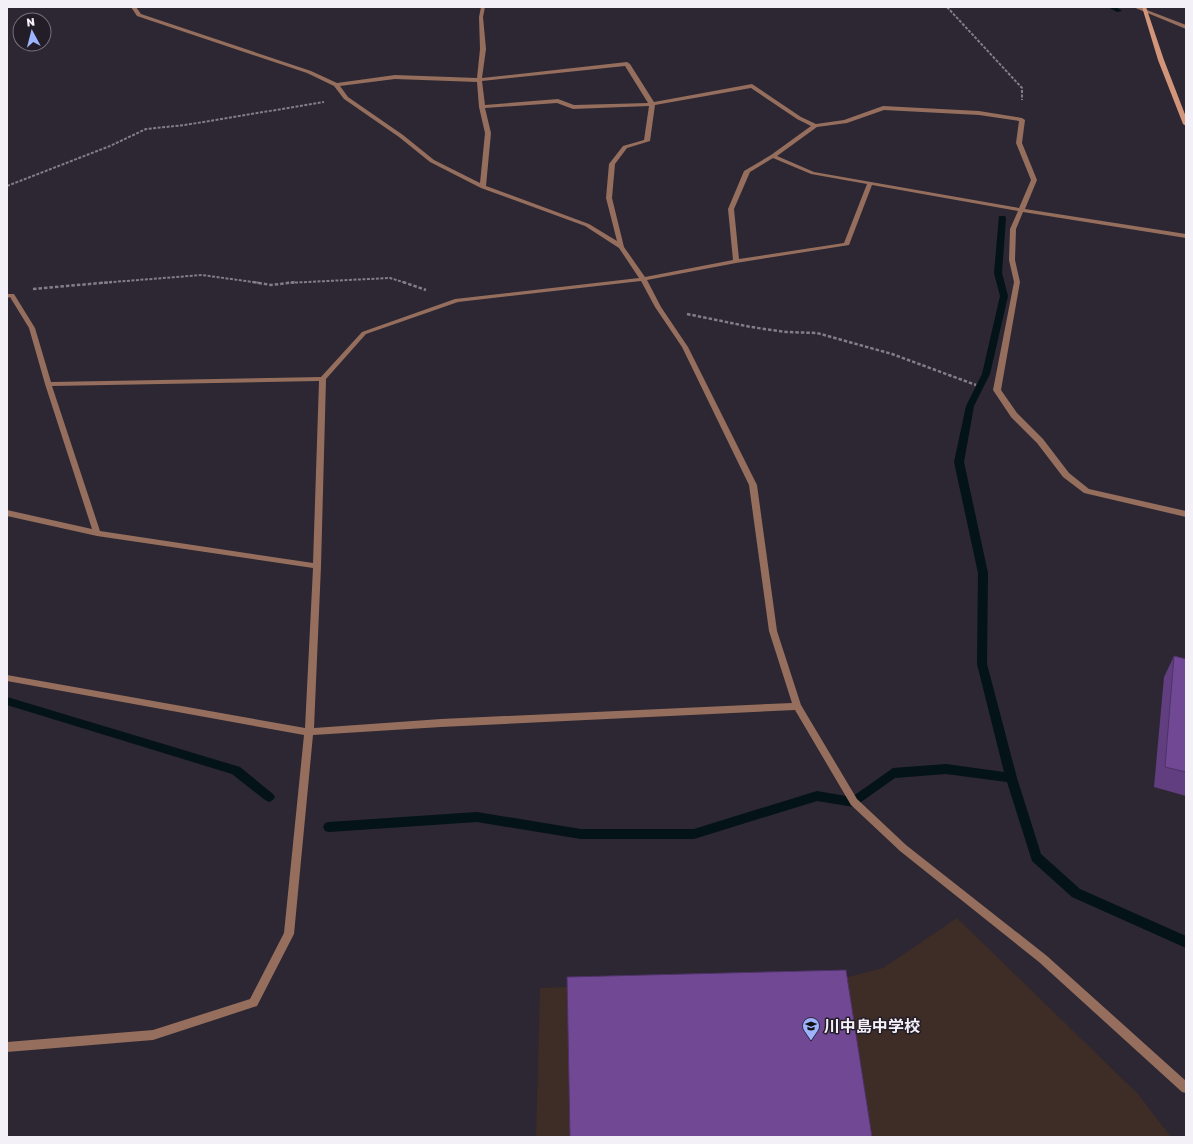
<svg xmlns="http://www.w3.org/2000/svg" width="1193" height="1144" font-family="'Golos Text','Noto Sans JP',sans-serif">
	<rect width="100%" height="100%" fill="#2c2732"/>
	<path fill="#3e2c26" d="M957 918 1138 1094 1171 1137H536L540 988 848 977 883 968Z"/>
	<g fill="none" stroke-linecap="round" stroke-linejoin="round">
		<path fill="#031317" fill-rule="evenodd" d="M1108 7H1116L1122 11 1117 12Z
			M999 216H1005L1006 218 1002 273 1008 296 990 374 974 406 964 462 988 573 987 664 1017 778 1041 854 1080 889 1186 936V948L1072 897 1032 861 1007 782 946 774 895 778 854 807 817 801 694 839H581L477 822 329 832 325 831 323 827 325 823 329 822 477 812 581 829H694L817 791 852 797 893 768 946 764 1004 772 977 664 978 573 954 462 966 406 982 374 1000 296 994 273Z
			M7 697 240 767 273 794 275 797 273 800 269 802 265 800 232 774 7 705Z"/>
		<path stroke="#827e87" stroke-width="2" stroke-dasharray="3 1.5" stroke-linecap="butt" d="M947 7 1022 88V100
			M7 186 110 146 146 129 185 125 324 102
			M100 283 202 275 260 283
			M286 283 390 278 406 283"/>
		<path stroke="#827e87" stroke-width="2.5" stroke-dasharray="3.5 2" stroke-linecap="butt" d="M253 282 271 285 296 282
			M403 282 426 290
			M33 289 112 282
			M687 314 751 327 786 332 817 333 892 354 976 385"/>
		<path fill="#956e5d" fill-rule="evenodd" d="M131 7H136L141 14 311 71 337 83 395 75 477 78 480 49 479 17 481 7H485L483 17 486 49 482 78 627 62 630 64 654 102 752 84 801 117 816 124 844 120 883 106 979 111 1022 118 1025 120 1022 143 1037 180 1025 209 1186 234V238L1023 212 1016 229 1015 260 1020 282 1001 390 1017 413 1043 439 1069 473 1089 489 1186 511V517L1084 493 1063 477 1037 443 1011 417 993 390 1014 282 1009 260 1010 229 1018 211 872 185 849 245 736 263 647 280 661 307 688 347 757 485 777 631 801 705 857 799 906 845 1047 956 1186 1081V1093L1182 1092 1039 962 900 851 851 805 795 710 441 727 313 735 294 934 257 1006 153 1040 7 1052V1042L153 1030 250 999 284 933 304 735 7 681V675L305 728 313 568 97 536 7 516V510L92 529 45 384 29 328 10 297 7 298V294H14L35 328 51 382 321 377 362 332 455 299 639 278 619 248 585 226 481 188 430 162 399 137 344 99 334 86 307 73 137 16ZM625 66 648 103 574 105 558 99 485 105 482 81ZM395 79 477 82 479 107 485 133 480 183 434 160 403 135 348 97 340 86ZM751 88 797 119 811 126 771 155 744 171 728 209 733 260 645 277 624 247 612 198 615 164 627 148 650 141 655 105ZM557 103 573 109 649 106 644 140 623 146 609 164 606 198 617 241 589 224 486 186 491 133 485 108ZM884 110 979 115 1019 121 1016 143 1031 180 1019 208 814 172 777 156 817 127 847 123ZM773 158 811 174 867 184 844 243 739 259 734 209 750 172ZM641 281 655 307 682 347 749 485 769 631 792 703 441 719 314 728 321 566 326 379 366 334 458 302ZM319 381 313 563 100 531 52 386Z
			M1133 7H1139L1186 25V29Z"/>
		<path fill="#d39579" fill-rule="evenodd" d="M1142 7H1146L1164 60 1186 117V126L1183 124 1158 60Z"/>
	</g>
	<path fill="#613e7f" d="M1174 656 1186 659V796L1154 787 1164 677Z"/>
	<path fill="#714894" stroke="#4f3268" d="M1174 656 1186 659V772L1165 767Z
		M846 970 872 1137H570L567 977Z"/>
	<defs>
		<symbol id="school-pin" viewBox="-11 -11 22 30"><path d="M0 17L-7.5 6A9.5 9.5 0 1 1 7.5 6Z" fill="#9eb3fd" stroke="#231d28"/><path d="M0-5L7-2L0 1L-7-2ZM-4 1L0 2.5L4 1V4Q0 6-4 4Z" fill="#111"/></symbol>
	</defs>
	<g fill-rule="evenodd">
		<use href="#school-pin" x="801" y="1016" width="20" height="27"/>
	</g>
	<g text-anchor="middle" stroke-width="3" stroke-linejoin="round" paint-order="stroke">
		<g font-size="16" font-weight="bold" fill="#f4f0f8" stroke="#231d28" text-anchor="start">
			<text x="824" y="1032">川中島中学校</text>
		</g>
	</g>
	<rect width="1193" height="1144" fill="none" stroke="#f4f0f8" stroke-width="16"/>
	<g transform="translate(32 32) rotate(353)"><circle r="19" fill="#231d28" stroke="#77717b"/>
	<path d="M0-3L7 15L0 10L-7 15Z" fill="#9eb3fd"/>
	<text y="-6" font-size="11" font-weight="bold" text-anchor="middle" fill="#f4f0f8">N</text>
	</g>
</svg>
